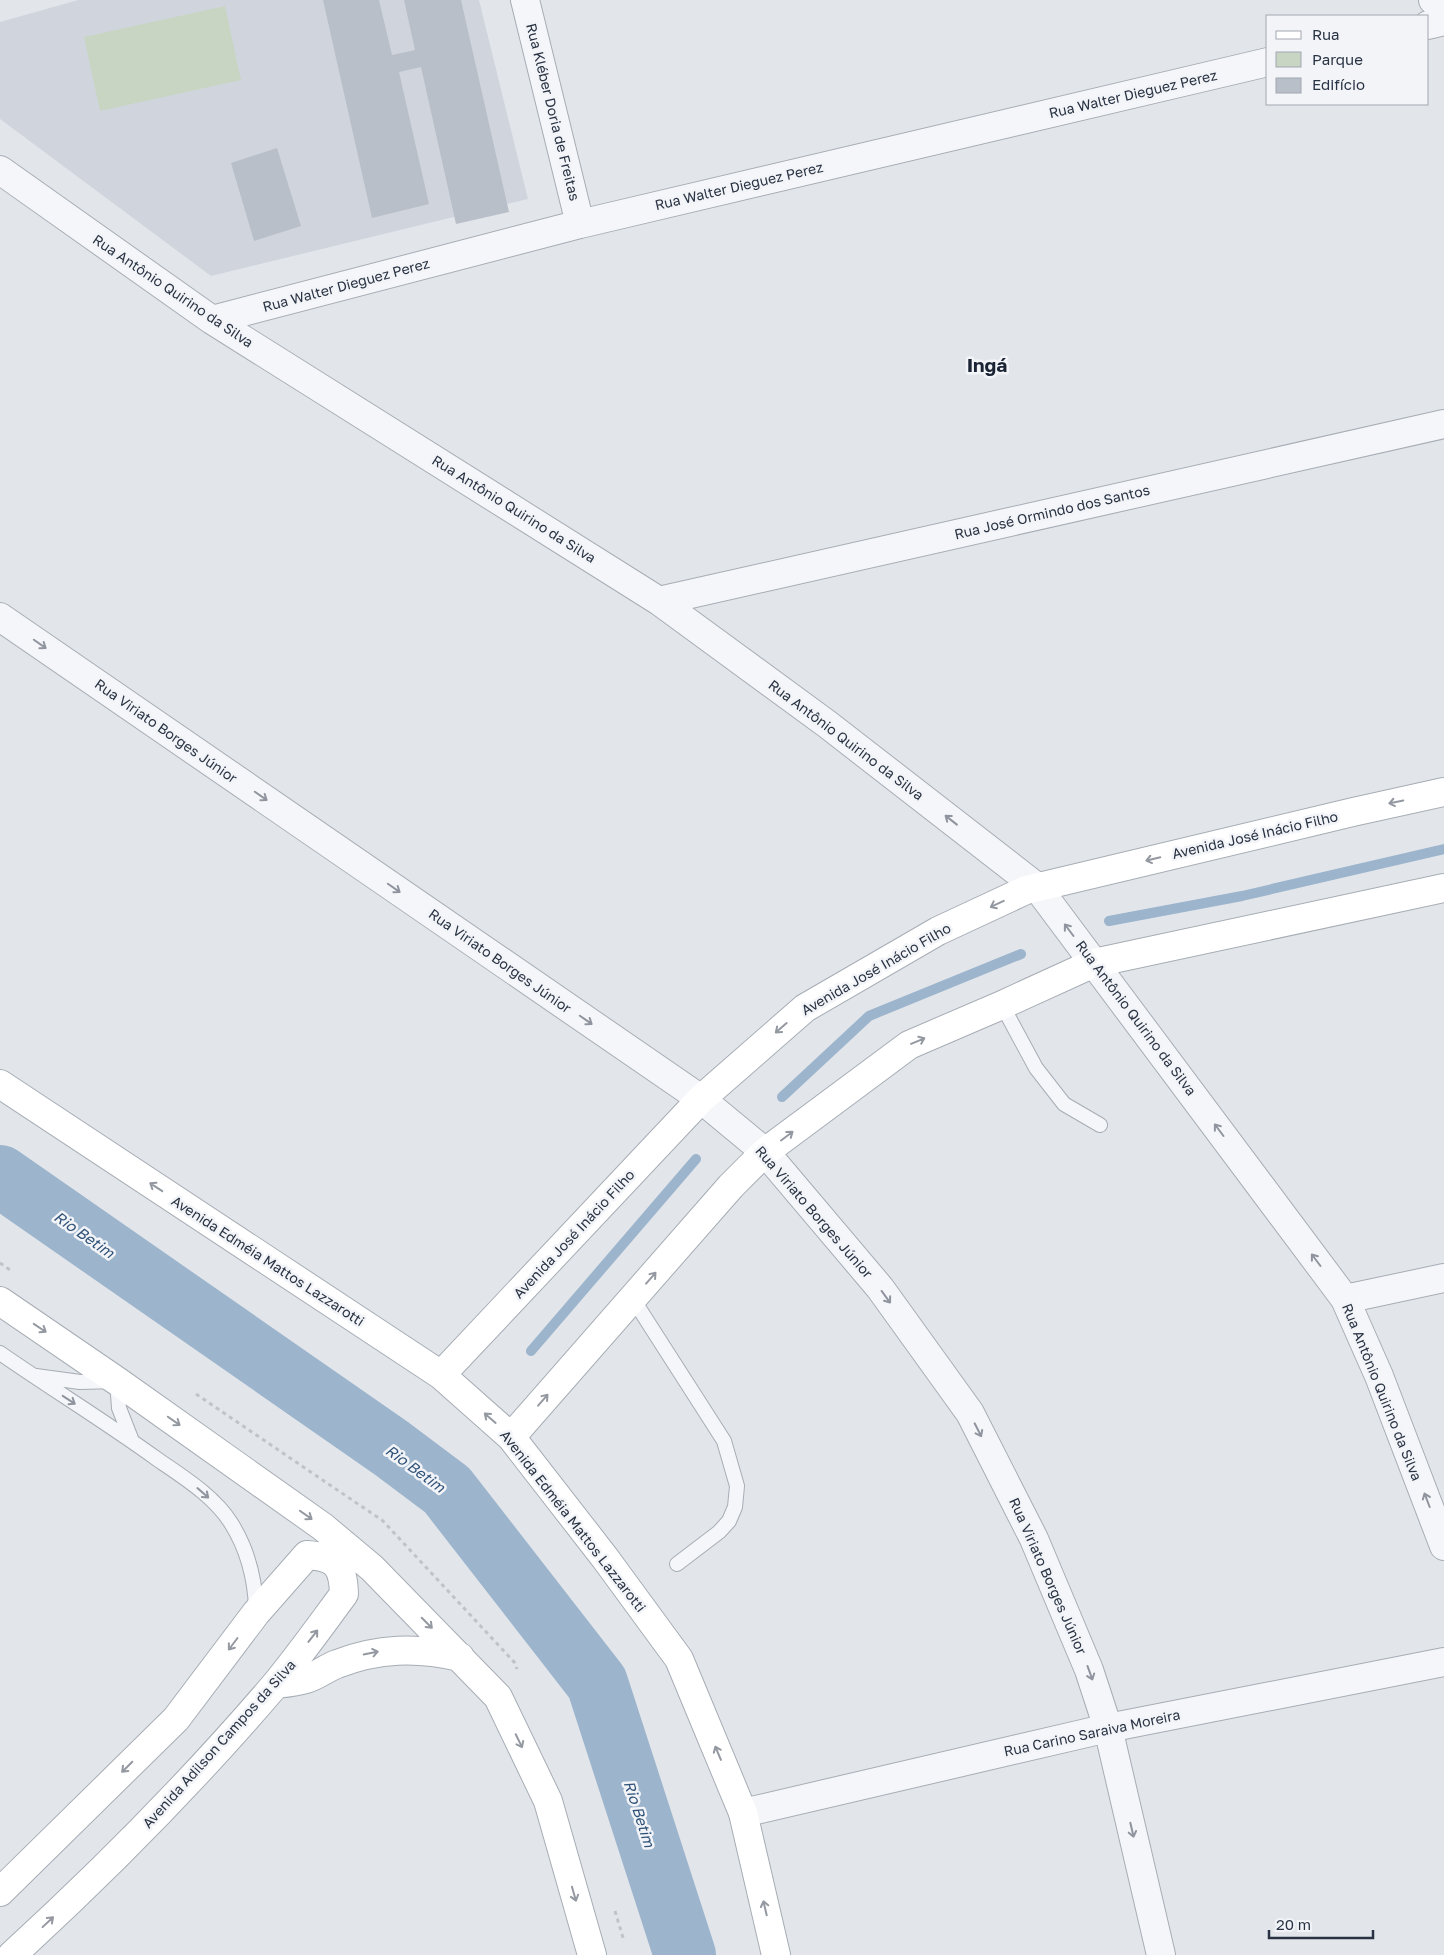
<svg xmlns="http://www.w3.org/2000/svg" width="1444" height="1955" font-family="'Golos Text',sans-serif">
	<rect width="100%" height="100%" fill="#e2e6eb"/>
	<path fill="#d0d5dd" d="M78 0H479L528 199 211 276 0 119V22Z"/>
	<path fill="#c8d5c3" d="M225 6 241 80 100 111 84 37Z"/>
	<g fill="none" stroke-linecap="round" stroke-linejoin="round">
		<path stroke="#9cb4cc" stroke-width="10" d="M1109 921 1242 896 1444 849
			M782 1097 869 1016 1021 954
			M531 1351 696 1159"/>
		<path stroke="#9cb4cc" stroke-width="62" d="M0 1176 391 1448 447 1490 597 1683 685 1955"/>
	</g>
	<path fill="#b9bfc8" d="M323 0H379L392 55 415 50 404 0H461L509 212 456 224 421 67 399 72 429 204 372 218Z
		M277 148 301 226 254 241 231 163Z"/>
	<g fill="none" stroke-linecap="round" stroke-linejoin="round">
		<defs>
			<path id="lane" d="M1002 1005 1036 1068 1064 1104 1100 1125
				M633 1299 724 1441 737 1486 735 1507 729 1521 719 1532 677 1564
				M0 1353C52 1389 106 1422 157 1459 183 1477 214 1496 231 1523 248 1550 255 1578 256 1609
				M36 1376 80 1382 117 1381 119 1408 132 1441"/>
			<path id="street" d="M525 0 580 224
				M1433 0 1444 6
				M1428 25 1444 21
				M0 170 212 320 659 601 827 724 1037 887 1345 1299 1379 1376 1444 1546
				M212 320 580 224 1268 62
				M659 601 1444 424
				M0 617 701 1099 765 1152 880 1288 970 1413 1034 1539 1089 1670 1108 1728 1161 1955
				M1345 1299 1444 1278
				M743 1813 1108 1728 1444 1662"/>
			<path id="secondary" d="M0 1084 441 1375 511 1437 605 1558 679 1659 743 1813 776 1955
				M0 1301 117 1381 323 1527 372 1568 498 1697 548 1801 592 1955
				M441 1375 701 1099 805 1008 938 931 1026 890 1353 812 1444 792
				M511 1437 731 1186 765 1152 909 1045 1002 1005 1094 963 1444 888
				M276 1684C286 1683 297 1682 306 1679 317 1676 326 1668 337 1664 378 1648 417 1647 460 1657
				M0 1892 176 1719 256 1613 307 1555C336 1557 343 1565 344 1594 321 1625 299 1656 275 1685 193 1781 105 1870 12 1955"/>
		</defs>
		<use href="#lane" stroke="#a7adb5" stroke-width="16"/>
		<use href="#street" stroke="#a7adb5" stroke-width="30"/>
		<use href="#secondary" stroke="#a7adb5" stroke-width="30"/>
		<path stroke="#c0c3ca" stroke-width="3" stroke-dasharray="4 4" stroke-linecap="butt" d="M0 1263 10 1270
			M196 1394 383 1521 515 1663 517 1669
			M615 1911 624 1941"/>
		<use href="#lane" stroke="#f5f6f9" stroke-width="14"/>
		<use href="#street" stroke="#f5f6f9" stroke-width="28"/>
		<use href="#secondary" stroke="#fff" stroke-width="28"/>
	</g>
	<defs><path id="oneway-shaft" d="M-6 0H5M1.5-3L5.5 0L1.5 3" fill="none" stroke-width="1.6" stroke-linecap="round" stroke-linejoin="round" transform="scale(1.25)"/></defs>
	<g stroke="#8f949e">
		<use href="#oneway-shaft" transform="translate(40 644) rotate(35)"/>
		<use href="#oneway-shaft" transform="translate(261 796) rotate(35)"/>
		<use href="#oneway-shaft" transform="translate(951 820) rotate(-142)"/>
		<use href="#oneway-shaft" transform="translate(394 888) rotate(35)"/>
		<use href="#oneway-shaft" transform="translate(1069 930) rotate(-127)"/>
		<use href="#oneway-shaft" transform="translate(586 1020) rotate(35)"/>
		<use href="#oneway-shaft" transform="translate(1219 1130) rotate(-127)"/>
		<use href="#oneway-shaft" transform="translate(1316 1260) rotate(-127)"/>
		<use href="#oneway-shaft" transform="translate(886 1297) rotate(54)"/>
		<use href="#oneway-shaft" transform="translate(69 1400) rotate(33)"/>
		<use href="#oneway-shaft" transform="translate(978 1430) rotate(63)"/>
		<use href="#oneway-shaft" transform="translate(203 1493) rotate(41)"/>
		<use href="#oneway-shaft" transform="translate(1427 1500) rotate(-111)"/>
		<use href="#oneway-shaft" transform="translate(1090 1673) rotate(70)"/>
		<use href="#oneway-shaft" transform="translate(1132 1830) rotate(77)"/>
	</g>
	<g stroke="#9499a1">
		<use href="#oneway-shaft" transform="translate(1396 802) rotate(168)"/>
		<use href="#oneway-shaft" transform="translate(1153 859) rotate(167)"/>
		<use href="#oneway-shaft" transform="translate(997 904) rotate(155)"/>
		<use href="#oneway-shaft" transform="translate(781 1028) rotate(139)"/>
		<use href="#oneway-shaft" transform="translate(918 1041) rotate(-23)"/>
		<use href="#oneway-shaft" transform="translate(787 1136) rotate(-37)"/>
		<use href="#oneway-shaft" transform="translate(156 1187) rotate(-147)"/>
		<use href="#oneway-shaft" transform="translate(651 1278) rotate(-49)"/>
		<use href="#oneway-shaft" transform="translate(40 1328) rotate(34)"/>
		<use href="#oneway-shaft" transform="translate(543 1400) rotate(-49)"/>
		<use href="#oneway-shaft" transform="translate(490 1418) rotate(-139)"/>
		<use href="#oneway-shaft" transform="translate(174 1421) rotate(35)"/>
		<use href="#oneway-shaft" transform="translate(306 1515) rotate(35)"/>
		<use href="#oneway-shaft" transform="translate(427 1623) rotate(45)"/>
		<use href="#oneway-shaft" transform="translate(313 1636) rotate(-52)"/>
		<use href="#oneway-shaft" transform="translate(233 1644) rotate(127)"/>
		<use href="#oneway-shaft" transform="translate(371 1653) rotate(-11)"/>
		<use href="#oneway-shaft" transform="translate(519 1741) rotate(64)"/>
		<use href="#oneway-shaft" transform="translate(718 1753) rotate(-113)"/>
		<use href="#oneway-shaft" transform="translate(127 1767) rotate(135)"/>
		<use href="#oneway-shaft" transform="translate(574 1894) rotate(74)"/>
		<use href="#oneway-shaft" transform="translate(765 1908) rotate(-103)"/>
		<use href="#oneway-shaft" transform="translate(48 1922) rotate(-43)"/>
	</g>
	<g text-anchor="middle" stroke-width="5" stroke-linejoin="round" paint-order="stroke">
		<g font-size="14" fill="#293343" stroke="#f2f4f8">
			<text transform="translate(1133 94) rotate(-13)" y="5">Rua Walter Dieguez Perez</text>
			<text transform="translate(553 112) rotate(76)" y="5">Rua Kléber Doria de Freitas</text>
			<text transform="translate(739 186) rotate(-13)" y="5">Rua Walter Dieguez Perez</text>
			<text transform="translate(346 285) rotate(-15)" y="5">Rua Walter Dieguez Perez</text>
			<text transform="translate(173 291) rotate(34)" y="5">Rua Antônio Quirino da Silva</text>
			<text transform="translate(514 509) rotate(32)" y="5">Rua Antônio Quirino da Silva</text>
			<text transform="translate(1052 512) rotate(-13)" y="5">Rua José Ormindo dos Santos</text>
			<text transform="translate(166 731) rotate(35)" y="5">Rua Viriato Borges Júnior</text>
			<text transform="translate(846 740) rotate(37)" y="5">Rua Antônio Quirino da Silva</text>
			<text transform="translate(1255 835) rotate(-13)" y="5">Avenida José Inácio Filho</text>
			<text transform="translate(500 961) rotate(35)" y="5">Rua Viriato Borges Júnior</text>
			<text transform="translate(876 969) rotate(-30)" y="5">Avenida José Inácio Filho</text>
			<text transform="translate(1136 1018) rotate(53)" y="5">Rua Antônio Quirino da Silva</text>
			<text transform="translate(814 1212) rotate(49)" y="5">Rua Viriato Borges Júnior</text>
			<text transform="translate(574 1234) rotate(-47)" y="5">Avenida José Inácio Filho</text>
			<text transform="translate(268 1261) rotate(33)" y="5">Avenida Edméia Mattos Lazzarotti</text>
			<text transform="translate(1382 1392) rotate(68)" y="5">Rua Antônio Quirino da Silva</text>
			<text transform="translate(573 1521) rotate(52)" y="5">Avenida Edméia Mattos Lazzarotti</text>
			<text transform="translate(1048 1576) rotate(66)" y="5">Rua Viriato Borges Júnior</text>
			<text transform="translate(1092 1733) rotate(-12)" y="5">Rua Carino Saraiva Moreira</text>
			<text transform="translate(219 1744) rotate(-48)" y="5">Avenida Adilson Campos da Silva</text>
		</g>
		<g font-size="15" font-style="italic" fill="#315379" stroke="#f2f4f8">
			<text transform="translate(84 1235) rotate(35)" y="5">Rio Betim</text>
			<text transform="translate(415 1469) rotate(36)" y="5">Rio Betim</text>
			<text transform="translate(639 1814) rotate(72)" y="5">Rio Betim</text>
		</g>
		<g font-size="19" font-weight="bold" fill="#1b2434" stroke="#f2f4f8">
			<text x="987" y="372">Ingá</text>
		</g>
	</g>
	<rect x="1266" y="15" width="162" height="90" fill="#f2f4f8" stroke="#a2a7b0"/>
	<rect x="1276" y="31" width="25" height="8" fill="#ffffff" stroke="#a2a7b0"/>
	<text x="1312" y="40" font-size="15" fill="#293343">Rua</text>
	<rect x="1276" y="52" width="25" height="15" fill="#c8d5c3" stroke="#a2a7b0"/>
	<text x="1312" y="65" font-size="15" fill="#293343">Parque</text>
	<rect x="1276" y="78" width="25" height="15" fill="#b9bfc8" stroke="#a2a7b0"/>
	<text x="1312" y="90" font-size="15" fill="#293343">Edifício</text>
	<path d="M1269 1930v8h104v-8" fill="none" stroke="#293343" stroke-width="2.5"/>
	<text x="1276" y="1930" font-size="15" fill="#293343" stroke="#f2f4f8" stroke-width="4" paint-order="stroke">20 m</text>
</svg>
